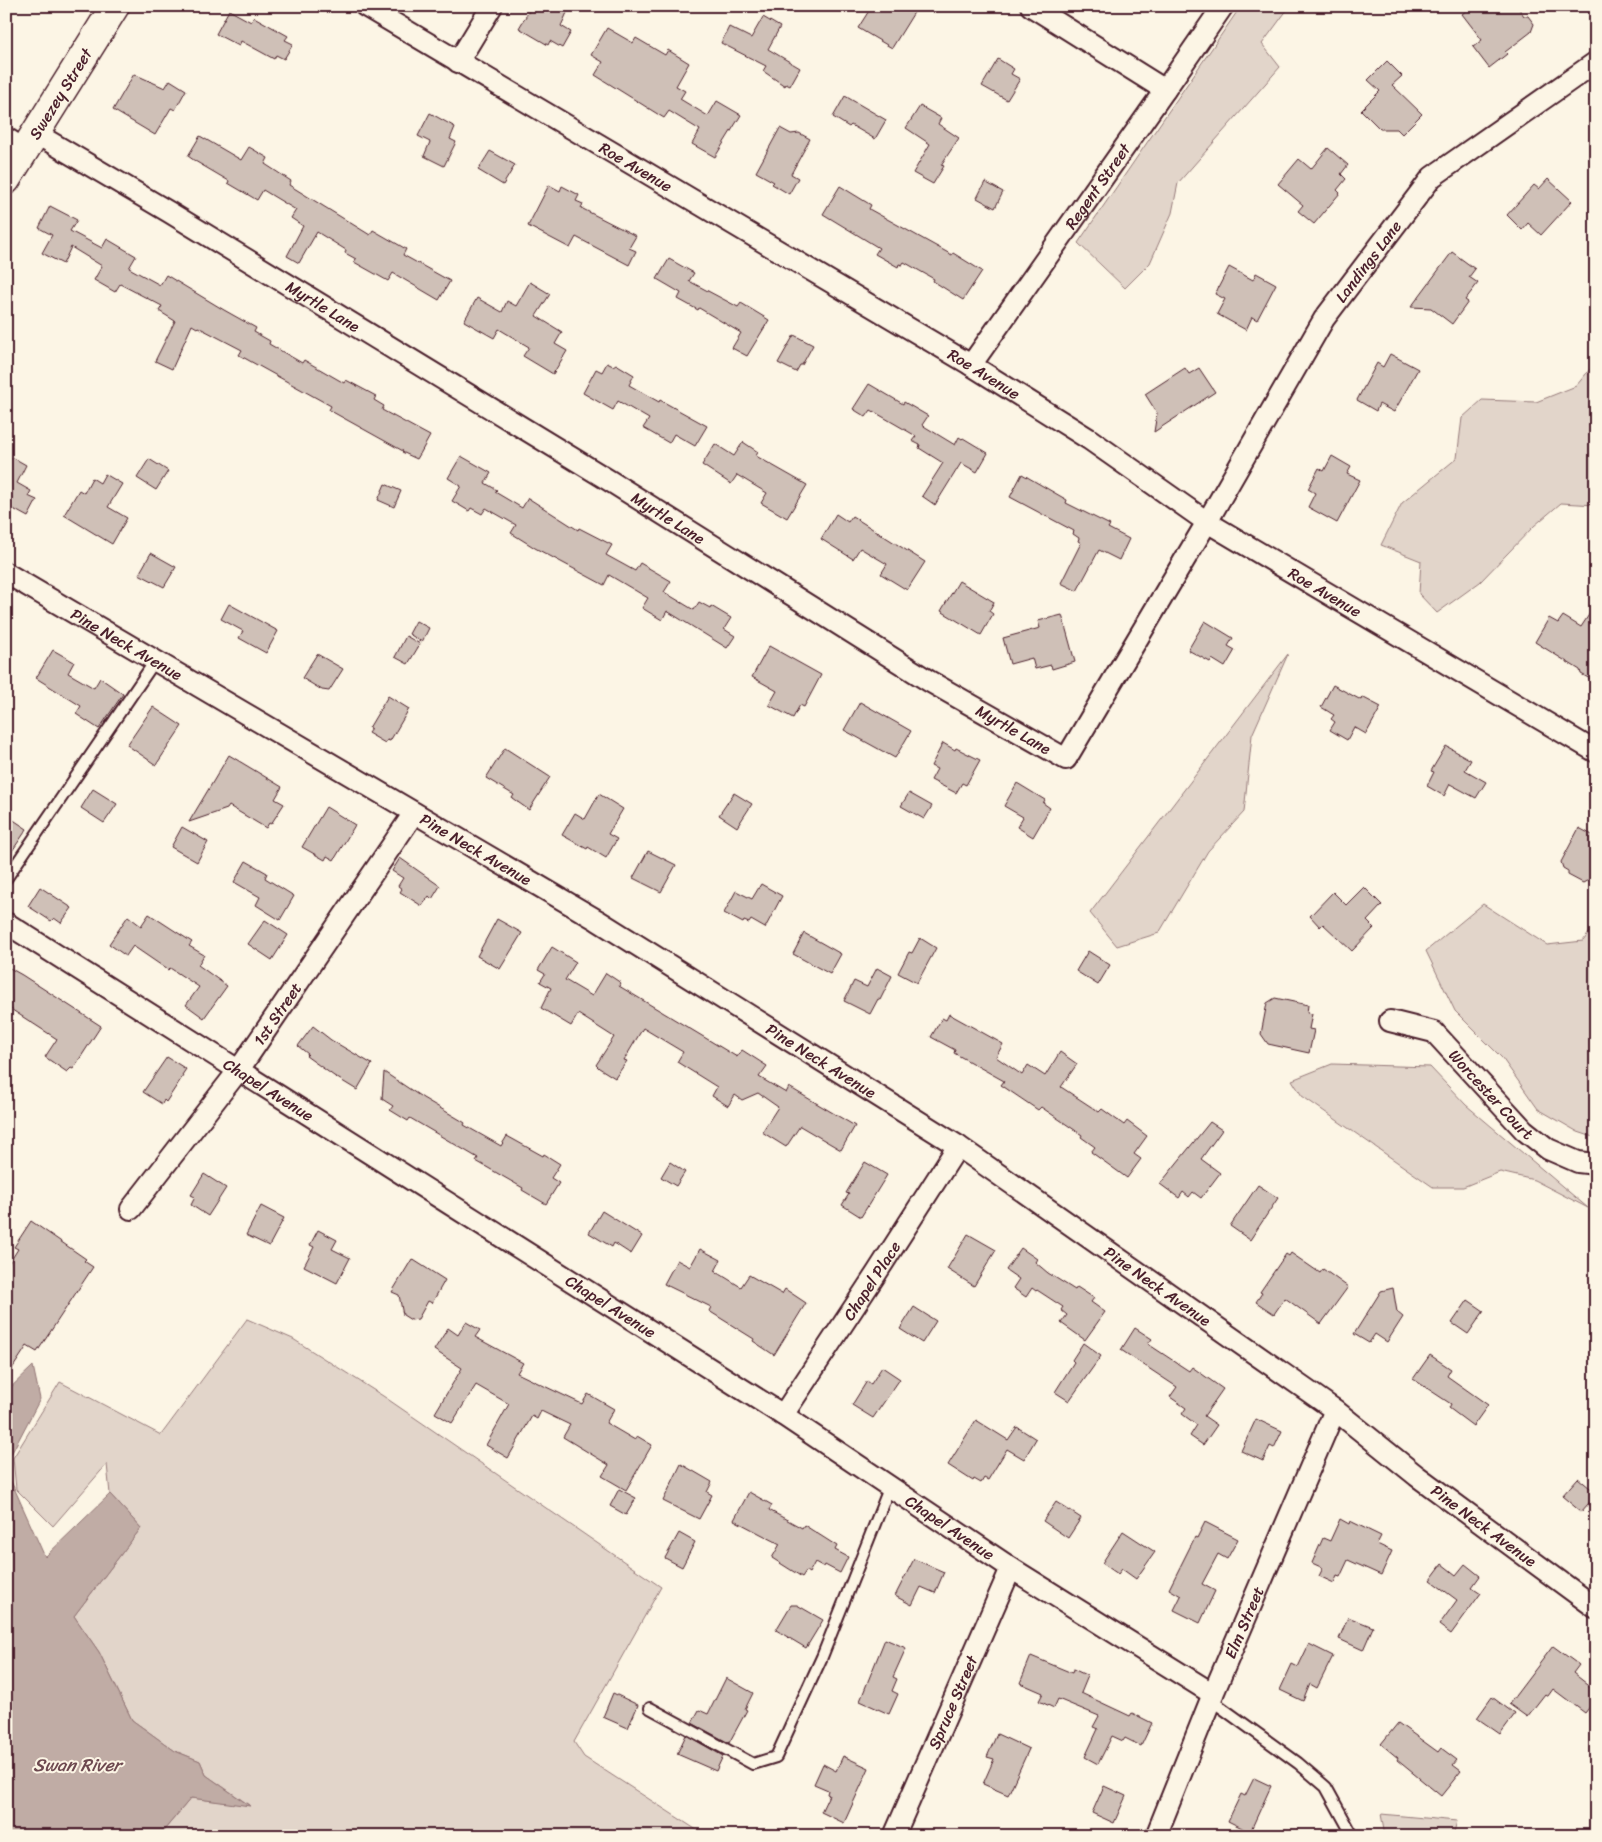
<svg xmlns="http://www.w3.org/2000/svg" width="1602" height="1842" font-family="Sriracha,sans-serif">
	<rect width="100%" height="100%" fill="#fcf5e5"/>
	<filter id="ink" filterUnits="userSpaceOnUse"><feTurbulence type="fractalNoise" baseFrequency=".02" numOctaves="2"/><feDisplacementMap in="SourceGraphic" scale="10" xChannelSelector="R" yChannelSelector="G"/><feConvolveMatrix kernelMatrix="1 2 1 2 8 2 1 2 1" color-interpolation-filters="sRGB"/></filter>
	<g filter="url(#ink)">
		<path fill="#e2d5ca" stroke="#967a7a" d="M1241 6H1290L1262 44 1280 67 1178 183 1172 213 1150 263 1125 288 1078 243Z
			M1596 362V505L1561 503 1534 526 1480 582 1437 613 1419 594 1421 561 1381 545 1402 503 1457 458 1462 418 1482 400 1536 402 1576 386Z
			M1288 654 1252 735 1244 812 1208 851 1159 933 1117 946 1090 913Z
			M1483 904 1547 945 1583 941 1596 924V1138L1578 1132 1538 1109 1502 1058 1455 1011 1426 951Z
			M1332 1064 1430 1067 1466 1105 1588 1208 1534 1180 1500 1172 1463 1187H1433L1302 1096 1292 1080Z
			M247 1319 293 1339 383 1396 661 1587 574 1742 584 1757 706 1836H159L191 1798 249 1805 206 1775 200 1761 175 1751 132 1720 99 1652 74 1616 141 1528 110 1494 107 1464 53 1526 16 1489 13 1458 60 1382 161 1435Z
			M1381 1814 1457 1821 1453 1836H1385Z"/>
		<path fill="#c0aca5" stroke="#917474" d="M33 1366 40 1399 6 1464V1392Z
			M6 1470 45 1557 110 1494 141 1528 74 1616 99 1652 132 1720 175 1751 200 1761 206 1775 250 1806 191 1798 159 1836H6Z"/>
		<path fill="#cfc0b7" stroke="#4a1f2b" d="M532 6H570L561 26 571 32 562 48 550 41 548 45 519 28Z
			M872 6H918L892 48 858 28Z
			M1472 6H1517L1524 16H1528L1534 24 1531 32 1505 52 1507 54 1489 68 1473 47 1482 40 1462 14Z
			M229 10 251 22 254 17 288 36 285 40 293 44 284 59 276 55 274 59 241 41 239 46 216 34Z
			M763 17 780 27 768 49 800 68 790 86 786 84 785 86 763 71 766 66 721 43 729 27 751 38Z
			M607 28 633 43 636 38 665 55 668 50 689 63 676 86 685 91 680 99 708 116 717 101 741 115 715 157 692 144 700 130 669 111 664 118 595 75 603 62 591 55Z
			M998 59 1014 69 1011 74 1020 79 1007 100 982 86Z
			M1387 61 1402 76 1392 85 1422 114 1402 134 1397 129H1380L1361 110 1380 91 1368 80Z
			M134 74 165 88 170 80 186 90 175 110 171 108 155 135 113 110Z
			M845 96 886 120 875 139 851 125 849 127 833 117Z
			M920 106 941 118 938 124 959 138 941 165 944 166 933 184 913 173 930 144 906 128Z
			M430 113 455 127 450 139 456 142 444 166 424 156 430 142 418 136Z
			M780 128 791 134 799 133 810 139 791 174 798 178 789 194 772 184 774 182 756 172Z
			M200 136 241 160 249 147 268 158 265 164 291 181 289 185 370 235 373 230 406 249 403 255 450 281 439 300 393 273 388 281 354 262 356 259 345 253 346 250 317 232 299 263 287 256 303 226 291 218 296 210 263 190 257 200 228 183 229 181 195 161 188 156Z
			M1328 148 1348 165 1341 174 1346 179 1337 190 1340 193 1314 224 1298 211 1303 205 1278 184 1299 159 1311 169Z
			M490 151 515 165 503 185 478 170Z
			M1548 179 1572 201 1541 235 1528 223 1522 230 1507 215 1534 185 1539 189Z
			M985 182 1003 192 995 208 977 198Z
			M549 185 560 191 562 186 579 195 576 201 583 204 581 208 636 236 629 248 636 251 629 265 576 237 570 248 528 226Z
			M840 186 871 205 869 209 952 255 953 253 982 271 963 300 933 281 934 279 904 262 902 265 899 264 898 267 875 254 879 248 823 214Z
			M50 206 77 220 70 231 102 248 107 239 136 256 129 268 160 285 166 275 224 310 256 328 254 332 270 341 269 344 302 363 304 360 344 383 346 380 376 396 374 400 384 406 382 410 430 436 420 454 417 459 402 452 403 451 329 410 331 406 239 355 242 350 198 327 197 328 192 325 172 369 155 361 175 321 159 311 162 306 120 284 115 292 94 280 102 266 71 247 63 264 42 253 52 235 39 228Z
			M1452 252 1475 269 1469 277 1478 283 1465 300 1468 302 1452 324 1431 308 1411 307Z
			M669 259 694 273 689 281 738 307 741 303 769 320 747 356 732 348 741 333 699 308 698 310 678 299 681 293 657 279Z
			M1229 267 1253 280 1256 273 1276 284 1257 320 1252 317 1246 330 1217 314 1225 299 1215 294Z
			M530 282 550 294 536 316 562 332 555 344 567 351 553 374 523 356 529 347 499 329 494 338 464 321 477 298 502 312 507 301 516 306Z
			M794 335 813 345 802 365H800L796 372 778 363Z
			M1390 354 1418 369 1394 412 1379 404 1376 411 1357 400 1377 363 1383 367Z
			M607 363 613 366 616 364 634 375 629 385 659 402 660 400 707 426 695 446 674 434 669 443 643 428 649 419 618 401 613 410 583 393 596 369 602 372Z
			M1185 368 1189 374 1199 368 1215 392 1154 432 1157 413 1145 394Z
			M869 384 903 404 904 402 928 416 922 425 955 445 959 437 962 439 963 438 988 453 977 472 961 463 935 505 922 496 943 463 919 448 920 445 912 441 916 436 871 410 866 417 853 409Z
			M743 442 758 452 756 456 807 485 787 518 761 503 767 493 737 475 731 484 702 465 715 444 734 456Z
			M461 456 491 473 485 483 497 490 495 492 522 508 528 498 578 530 579 528 612 545 606 555 635 571 640 563 671 581 664 592 694 610 699 602 710 608 711 606 731 618 724 629 735 636 727 648 667 611 662 620 642 608 648 598 609 575 604 585 535 548 511 533 516 525 486 508 482 514 471 508 469 511 452 501 461 486 448 478Z
			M1332 456 1351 467 1347 474 1360 480 1337 523 1308 507 1315 493 1308 489 1319 468 1324 471Z
			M12 457 26 465 17 483 31 491 28 496 37 500 28 517 6 505V467Z
			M149 459 168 471 156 490 137 478Z
			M105 474 122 484 108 507 127 518 112 544 64 515 79 490 84 493 92 478 100 483Z
			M1022 474 1067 500 1066 503 1110 525 1108 528 1129 539 1119 560 1099 550 1077 591 1061 583 1081 543 1078 541 1079 538 1073 534 1074 531 1010 497Z
			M385 484 401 491 394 507 378 500Z
			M836 514 848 522 852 516 925 562 907 590 881 574 887 564 860 548 853 559 821 539Z
			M151 553 176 567 164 587 139 574Z
			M959 581 994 602 989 611 993 614 981 635 941 611Z
			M229 604 278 631 266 653 239 638 243 631 221 619Z
			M1596 604V655L1593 658 1596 664V682L1581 674 1580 670 1535 642 1549 618 1558 623 1563 616 1581 627Z
			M1062 615 1075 662 1052 669 1051 665 1035 669 1032 658 1010 664 1003 638 1040 628 1038 621Z
			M416 621 429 628 422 642 409 634Z
			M1205 621 1233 638 1228 646 1235 650 1225 667 1212 659 1210 662 1188 650Z
			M406 636 420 644 408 664 395 657Z
			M769 646 821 675 804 707 800 705 793 718 769 705 777 691 752 677Z
			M53 650 74 662 68 673 94 688 100 678 123 694 99 729 76 714 81 706 36 678Z
			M317 654 343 669 329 691 322 690 302 678Z
			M1333 685 1361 700 1362 697 1381 707 1366 734 1354 727 1347 740 1330 730 1335 722 1331 719 1334 715 1321 707Z
			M388 696 409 709 390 741 387 740 385 743 368 733 371 729 369 728Z
			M860 702 911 731 895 758 844 730Z
			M153 707 182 726 156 765 127 745Z
			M943 743 955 750 956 748 980 760 966 785 962 783 956 793 931 780 937 769 931 766Z
			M1446 746 1471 760 1465 770 1486 782 1476 798 1450 784 1444 796 1427 786 1434 772 1431 771Z
			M505 748 550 777 529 810 512 798 514 795 486 778Z
			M229 755 282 787 275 799 284 804 271 824 269 823 266 828 229 806 227 809 189 822Z
			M1017 783 1045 800 1043 803 1050 808 1033 837 1017 827 1023 817 1004 806Z
			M93 789 117 804 104 823 81 808Z
			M734 793 752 804 737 827 719 815Z
			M909 793 932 806 924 819 901 806Z
			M599 794 623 809 608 834 617 839 606 858 588 847 587 849 562 835 575 813 585 819Z
			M326 807 355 825 334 860 327 856 325 860 302 847Z
			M6 815 27 829 6 860Z
			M182 827 208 842 197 862 171 847Z
			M1579 828 1596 837V872L1592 878 1583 883 1568 875V871L1563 868 1561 862Z
			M648 851 676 865 661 892 633 878Z
			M400 858 440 886 432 899 429 896 422 906 400 892 402 889 398 886 403 878 392 871Z
			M246 861 267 873 265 878 294 896 280 920 256 905 260 897 234 882Z
			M761 884 782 896 765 928 751 920 749 923 744 921 743 923 724 913 736 891 752 899Z
			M40 887 72 908 61 923 54 918 51 921 28 906Z
			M1364 887 1382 905 1367 921 1374 928 1352 951 1323 924 1320 927 1310 916 1333 892 1346 905Z
			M149 914 192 942 189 946 204 955 198 965 227 986 204 1018 186 1005 199 987 170 968 168 970 133 946 126 956 109 944 128 916 141 926Z
			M497 919 522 933 500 969 477 956Z
			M265 920 288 935 272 960 248 944Z
			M804 933 841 954 830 974 793 954Z
			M920 938 936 948 917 983 898 973 909 952 912 953Z
			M552 947 576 962 565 980 592 996 606 973 621 983 619 986 737 1057 742 1050 767 1066 759 1077 786 1093 789 1087 855 1126 841 1150 800 1126 786 1147 762 1132 778 1107 758 1093 742 1100 735 1095 728 1106 712 1096 717 1087 677 1062 683 1052 643 1028 624 1060 627 1061 615 1078 599 1068 596 1065 614 1037 578 1014 571 1026 541 1008 551 988 540 982 545 974 538 970Z
			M1088 951 1110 965 1098 985 1076 971Z
			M6 966 22 975 101 1026 73 1069 71 1068 67 1072 45 1057 57 1039 6 1006Z
			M877 968 892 976 880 1000 878 999 870 1014 844 1001 854 981 867 987Z
			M1275 998 1308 1005 1307 1013 1312 1014 1309 1029 1314 1030 1309 1053 1268 1044 1261 1034 1267 1003Z
			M949 1014 1003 1044 996 1057 1022 1075 1028 1065 1045 1076 1060 1052 1077 1064 1061 1087 1099 1112 1102 1109 1124 1125 1127 1121 1147 1136 1134 1154 1141 1159 1127 1178 1091 1152 1095 1147 1081 1137 1082 1135 1041 1107 1038 1110 1001 1085 1004 1081 954 1053 955 1050 931 1037 942 1018 946 1020Z
			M313 1026 331 1040 372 1064 357 1090 334 1076 306 1056 308 1054 298 1046Z
			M167 1057 186 1069 182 1075 183 1076 166 1102 164 1100 162 1104 143 1092Z
			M384 1072 423 1098 462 1121 465 1123 464 1125 501 1146 507 1136 543 1156 544 1154 560 1164 551 1178 559 1183 546 1204 522 1190 523 1188 476 1161 478 1158 410 1118 408 1121 390 1110 393 1106 382 1099Z
			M1210 1122 1222 1130 1201 1159 1220 1173 1201 1198 1193 1192 1189 1197 1183 1192 1179 1198 1160 1184Z
			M670 1162 685 1172 676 1186 661 1177Z
			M865 1162 887 1175 861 1217 842 1205 849 1194 846 1193Z
			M204 1174 226 1188 208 1216 191 1205 195 1197 191 1195Z
			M1258 1185 1278 1198 1250 1240 1230 1226Z
			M261 1206 284 1218 269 1246 246 1235Z
			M602 1211 642 1236 631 1254 614 1243 612 1247 589 1233Z
			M31 1221 86 1259 84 1261 93 1267 37 1352 27 1346 6 1378V1268L18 1249 14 1247Z
			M318 1230 337 1240 332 1249 350 1258 337 1283 304 1266 314 1247 310 1245Z
			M968 1234 996 1250 974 1286 947 1269Z
			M1021 1248 1037 1259 1035 1262 1048 1273 1075 1290 1077 1287 1094 1298 1091 1302 1105 1312 1085 1340 1061 1323 1067 1315 1061 1310 1063 1307 1037 1290 1036 1291 1032 1288 1026 1297 1013 1288 1019 1279 1006 1270Z
			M700 1249 721 1260 715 1271 741 1287 749 1275 782 1294 785 1289 806 1303 774 1355 753 1341 754 1339 709 1311 711 1307 664 1284 677 1260 690 1267Z
			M1291 1253 1320 1273 1323 1269 1348 1287 1321 1324 1285 1298 1274 1314 1256 1302 1262 1293 1260 1292 1286 1254 1289 1256Z
			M412 1259 445 1280 432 1303 428 1301 418 1319 411 1320 403 1315 399 1295 392 1292Z
			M1393 1288 1397 1312 1403 1317 1387 1342 1375 1334 1369 1343 1354 1334 1381 1291Z
			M1468 1300 1484 1311 1468 1334 1452 1323Z
			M914 1307 936 1321 922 1343 900 1329Z
			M466 1322 480 1330 475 1337 523 1363 517 1373 582 1404 588 1394 614 1409 606 1423 635 1440 637 1436 652 1445 626 1490 602 1476 609 1465 563 1437 570 1425 541 1411 537 1419 532 1416 508 1458 486 1445 509 1404 476 1385 452 1423 435 1413 462 1368 434 1350 448 1328 458 1335Z
			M1135 1328 1152 1339 1148 1344 1189 1371 1192 1367 1223 1389 1204 1416 1217 1425 1203 1445 1190 1436 1197 1425 1182 1414 1186 1408 1170 1397 1177 1387 1121 1350Z
			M1083 1343 1101 1356 1069 1401 1055 1392 1074 1362 1072 1360Z
			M1430 1355 1451 1369 1447 1376 1488 1405 1473 1426 1449 1408 1451 1404 1413 1379Z
			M882 1367 900 1379 873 1418 852 1405 867 1381 871 1384Z
			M1256 1419 1282 1431 1274 1448 1270 1446 1263 1461 1241 1451Z
			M976 1420 1008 1440 1017 1427 1036 1439 1024 1459 1007 1449 988 1480 984 1478 981 1483 974 1479 973 1481 948 1465Z
			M681 1464 712 1482 707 1492 712 1495 699 1519 663 1501Z
			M1578 1478 1596 1493V1495L1581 1512 1562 1496Z
			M619 1489 636 1498 626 1515 610 1506Z
			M749 1492 772 1505 769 1510 802 1528 804 1525 837 1546 835 1550 848 1557 840 1573 825 1565 824 1567 815 1562 809 1573 806 1571 802 1577 772 1558 780 1544 734 1520Z
			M1056 1502 1081 1518 1068 1538 1043 1521Z
			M1340 1519 1349 1524 1350 1521 1381 1536 1377 1544 1392 1551 1381 1575 1348 1560 1340 1577 1337 1576 1334 1583 1319 1576 1323 1568 1312 1563 1323 1538 1330 1541Z
			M1205 1522 1238 1539 1227 1559 1218 1554 1202 1584 1215 1591 1200 1623 1174 1610 1181 1596 1169 1589 1195 1537 1197 1538Z
			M1123 1531 1155 1552 1136 1579 1122 1569 1118 1574 1102 1563Z
			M679 1533 695 1542 682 1567 665 1558Z
			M914 1559 944 1572 935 1593 921 1587 912 1605 895 1596Z
			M1442 1564 1456 1575 1465 1564 1480 1576 1472 1587 1481 1593 1451 1634 1439 1625 1457 1600 1430 1580Z
			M791 1605H797L823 1620 806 1648 776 1630Z
			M1348 1617 1373 1627 1363 1650 1339 1639Z
			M885 1639 906 1648 893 1677 897 1679 892 1691 898 1694 889 1714 860 1701Z
			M1309 1644 1333 1656 1317 1688 1310 1684 1303 1701 1280 1690 1292 1664 1298 1667Z
			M1553 1646 1579 1665 1573 1673 1596 1691V1699L1585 1713 1553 1689 1548 1696 1545 1694 1527 1717 1509 1704Z
			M1031 1656 1072 1673 1073 1669 1088 1676 1081 1693 1130 1716 1132 1713 1152 1723 1141 1746 1125 1738 1123 1741 1112 1736 1098 1764 1085 1757 1098 1729 1093 1727 1099 1716 1058 1699 1054 1708 1039 1701 1043 1693 1020 1683Z
			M726 1678 753 1693 745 1709 747 1710 729 1743 692 1723 699 1710 708 1714Z
			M613 1693 638 1705 628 1728 603 1717Z
			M1492 1697 1515 1714 1500 1734 1477 1718Z
			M1398 1723 1438 1752 1441 1748 1457 1760 1453 1765 1461 1771 1441 1796 1397 1760 1398 1758 1381 1744Z
			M997 1734 1029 1749 1008 1795 983 1784 994 1759 987 1757Z
			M686 1735 723 1756 716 1771 677 1754Z
			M843 1756 869 1768 844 1823 821 1812 829 1795 827 1794 828 1790 814 1784 823 1764 836 1771Z
			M1254 1778 1271 1786 1250 1832 1228 1821 1241 1794 1245 1796Z
			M1104 1786 1126 1796 1114 1823 1092 1813Z"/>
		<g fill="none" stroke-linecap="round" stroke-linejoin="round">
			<defs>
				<path id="lane" d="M6 879 155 661
					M1211 1700 1298 1763 1326 1787 1353 1836
					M650 1708 753 1764 776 1757 822 1657 890 1486"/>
				<g id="street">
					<path id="s1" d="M365 6 971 365 1089 439 1207 522 1596 752"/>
					<path d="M1031 6 1165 90"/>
					<path d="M458 62 492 6"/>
					<path id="s2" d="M35 133 169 212 610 481 929 681 1066 759 1207 522 1324 319 1432 177 1596 62"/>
					<path d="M6 138 25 150"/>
					<path id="s3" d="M971 365 1165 90 1223 6"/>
					<path id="s4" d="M6 573 597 920 958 1146 1335 1410 1417 1476 1596 1608"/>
					<path id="s5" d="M6 923 783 1415 1011 1568 1213 1694"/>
					<path id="s6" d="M1390 1021 1434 1032 1524 1130 1548 1149 1578 1162 1596 1164"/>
					<path id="s7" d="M131 1209 238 1071 414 813"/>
					<path id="s8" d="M783 1415 876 1274 958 1146"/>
					<path id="s9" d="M894 1836 1011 1568"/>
					<path id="s10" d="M1156 1836 1213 1694 1335 1410"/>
				</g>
				<g id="secondary">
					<path id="s11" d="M6 180 115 6"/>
				</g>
			</defs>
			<use href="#lane" stroke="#4a1f2b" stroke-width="14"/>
			<use href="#street" stroke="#4a1f2b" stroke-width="24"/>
			<use href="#secondary" stroke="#4a1f2b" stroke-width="31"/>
			<use href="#lane" stroke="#fcf5e5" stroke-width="10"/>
			<use href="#street" stroke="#fcf5e5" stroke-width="20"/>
			<use href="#secondary" stroke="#fcf5e5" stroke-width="28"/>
		</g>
	</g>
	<g text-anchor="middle" stroke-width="4" stroke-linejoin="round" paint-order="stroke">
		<g font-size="16" fill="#4a1f2b" stroke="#fcf5e5">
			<text dy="6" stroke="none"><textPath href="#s11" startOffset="102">Swezey Street</textPath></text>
			<text dy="6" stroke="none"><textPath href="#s1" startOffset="315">Roe Avenue</textPath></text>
			<text dy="6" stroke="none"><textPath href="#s3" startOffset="219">Regent Street</textPath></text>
			<text dy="6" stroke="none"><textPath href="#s2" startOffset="1789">Landings Lane</textPath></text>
			<text dy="6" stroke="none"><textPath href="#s2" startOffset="336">Myrtle Lane</textPath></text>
			<text dy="6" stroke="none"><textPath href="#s1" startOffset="720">Roe Avenue</textPath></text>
			<text dy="6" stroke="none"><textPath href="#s2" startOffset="741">Myrtle Lane</textPath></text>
			<text dy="6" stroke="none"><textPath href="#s1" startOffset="1125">Roe Avenue</textPath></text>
			<text dy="6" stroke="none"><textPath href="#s4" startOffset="140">Pine Neck Avenue</textPath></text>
			<text dy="6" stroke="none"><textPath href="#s2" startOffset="1146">Myrtle Lane</textPath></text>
			<text dy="6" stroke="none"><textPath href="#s4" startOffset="545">Pine Neck Avenue</textPath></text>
			<text dy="6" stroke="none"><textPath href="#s7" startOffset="244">1st Street</textPath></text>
			<text dy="6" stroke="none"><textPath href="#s4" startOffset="950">Pine Neck Avenue</textPath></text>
			<text dy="6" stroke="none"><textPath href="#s5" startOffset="311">Chapel Avenue</textPath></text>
			<text dy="6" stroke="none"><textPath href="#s6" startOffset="130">Worcester Court</textPath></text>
			<text dy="6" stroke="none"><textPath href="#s8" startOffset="161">Chapel Place</textPath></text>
			<text dy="6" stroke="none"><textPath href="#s4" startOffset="1355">Pine Neck Avenue</textPath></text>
			<text dy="6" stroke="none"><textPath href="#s5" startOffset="716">Chapel Avenue</textPath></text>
			<text dy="6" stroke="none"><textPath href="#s4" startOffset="1760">Pine Neck Avenue</textPath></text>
			<text dy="6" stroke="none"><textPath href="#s5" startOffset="1121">Chapel Avenue</textPath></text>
			<text dy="6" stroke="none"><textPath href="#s10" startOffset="231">Elm Street</textPath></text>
			<text dy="6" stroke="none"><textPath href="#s9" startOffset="146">Spruce Street</textPath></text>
		</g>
		<g font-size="18" font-style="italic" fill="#6d4950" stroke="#fcf5e5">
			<text x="77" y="1771">Swan River</text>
		</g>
	</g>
	<rect width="1602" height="1842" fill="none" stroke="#fcf5e5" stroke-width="25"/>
	<rect x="12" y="12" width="1577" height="1817" fill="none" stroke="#4a1f2b" stroke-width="2" filter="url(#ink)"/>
</svg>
